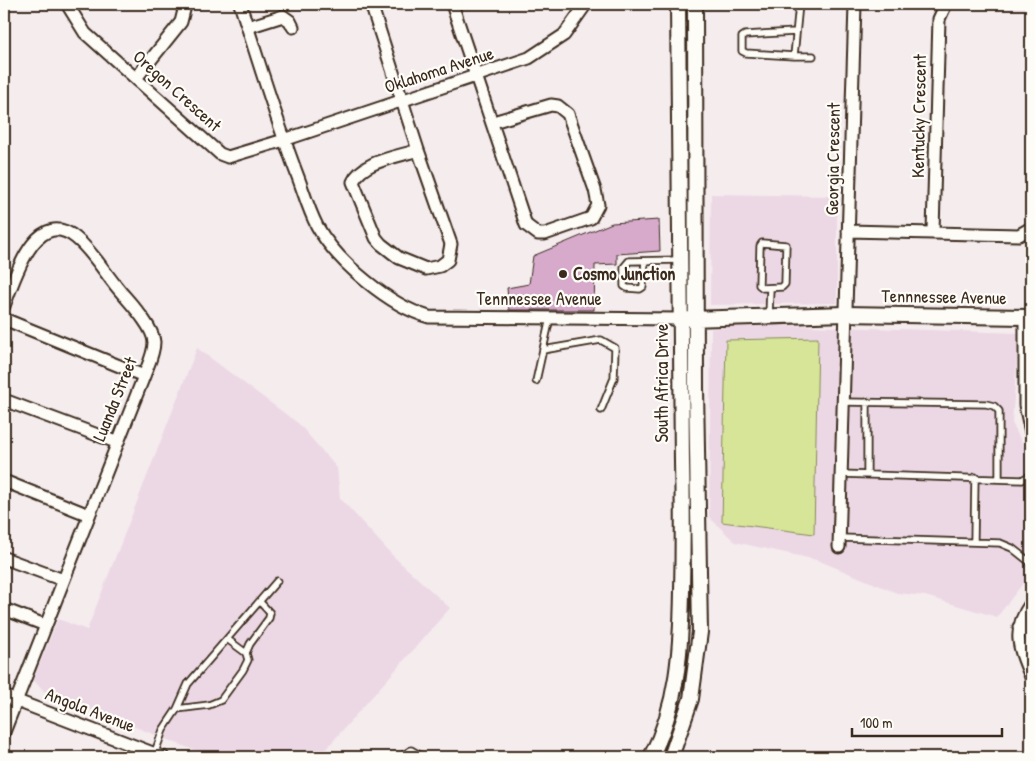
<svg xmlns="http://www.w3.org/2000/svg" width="1035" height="761" font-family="'Patrick Hand',sans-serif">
	<rect width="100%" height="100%" fill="#f5ecee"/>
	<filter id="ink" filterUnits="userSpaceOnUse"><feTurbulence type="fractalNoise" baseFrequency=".02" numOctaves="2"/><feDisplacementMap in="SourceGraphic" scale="10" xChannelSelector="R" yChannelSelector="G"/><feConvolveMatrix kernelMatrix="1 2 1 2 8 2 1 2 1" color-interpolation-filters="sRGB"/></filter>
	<g filter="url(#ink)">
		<path fill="#ecd8e4" d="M711 194 837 196V303L710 305Z
			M747 324 1019 333 1012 423 1031 460V573L997 617 925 596 897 593 817 560 735 542 709 517 711 329Z
			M197 348 299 424 337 468 340 498 392 555 450 608 319 757H212L45 692 33 680 58 619 87 630Z"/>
		<path fill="#d6e598" stroke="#88885b" d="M818 338 814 534 722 522 726 340Z"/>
		<path fill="#d7aacc" stroke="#3b2a1e" d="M659 220 660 251 617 254V264L595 265 594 310H509L507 288 529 284 533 256 612 223Z"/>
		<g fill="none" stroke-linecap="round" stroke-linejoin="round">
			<defs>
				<path id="service" d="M795 32 745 35 742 37V51L746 53 794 56 799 4
					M794 56H813
					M762 243 786 245 785 284 782 287 763 288 759 285 760 246Z
					M645 261 643 287 640 289 627 288 624 286V267L629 261 679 260
					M769 316 770 288
					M543 350 601 340 615 348 614 378 601 410
					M536 381 550 318
					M843 402 986 404 994 406 999 411V477
					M867 402V475
					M841 474 1022 480 1031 475
					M840 538 1000 543 1012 548 1031 563
					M974 541 975 477
					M227 639 246 653
					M177 709 209 705 221 700 243 670 248 660 246 653 250 644 269 618 270 613 260 602
					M154 755 163 730 177 709 188 684 277 581
					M400 757 411 750 423 757"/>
				<path id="minor" d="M67 4 85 33 220 154 228 157 284 140 529 58 564 35 586 4
					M240 4C259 62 276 120 298 177 304 193 309 211 317 226 337 262 390 306 429 317L681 319
					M371 4 418 150 451 244 448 260 440 266 426 269 399 258 381 244 376 238 353 182C362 161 397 157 418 150
					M452 4 526 225 538 234H545L591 218 598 205 595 190 568 114 558 106 551 105 493 122
					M248 27 283 16 290 21 293 27
					M137 77 181 22 184 10 180 4
					M848 231 1019 235 1031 228
					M933 231 939 19 946 4
					M4 306C14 281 35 205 76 238 92 251 103 270 116 286 126 299 153 325 154 342 154 354 148 365 144 376L4 732
					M1025 317V405L1031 432
					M4 319 144 376
					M4 400 116 442
					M4 481 89 515
					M839 547 855 4
					M4 558 63 580
					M1031 603C1011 631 1019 648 1031 677
					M4 609 45 625
					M1019 627 1031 632
					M4 696 163 757"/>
				<path id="tertiary" d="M690 319 845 314 1031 317
					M651 757C678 704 681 650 682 591 683 548 683 505 682 462L678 4
					M671 757 691 699 700 632 696 388 695 4"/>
			</defs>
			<use href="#service" stroke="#3b2a1e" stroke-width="9"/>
			<use href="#minor" stroke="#3b2a1e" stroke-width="15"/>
			<use href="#tertiary" stroke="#3b2a1e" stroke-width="18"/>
			<use href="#service" stroke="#fdfcf7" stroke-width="5.5"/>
			<use href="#minor" stroke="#fdfcf7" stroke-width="11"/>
			<use href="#tertiary" stroke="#fdfcf7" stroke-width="14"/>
		</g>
	</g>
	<circle fill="#3b2a1e" stroke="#fdfcf7" stroke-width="2" cx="563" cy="274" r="5"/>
	<g text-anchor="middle" stroke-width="4.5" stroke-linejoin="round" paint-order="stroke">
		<g font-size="18" fill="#3b2a1e" stroke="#fdfcf7">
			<text transform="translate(439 70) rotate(-18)" y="6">Oklahoma Avenue</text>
			<text transform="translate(177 91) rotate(42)" y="6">Oregon Crescent</text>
			<text transform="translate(919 116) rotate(-89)" y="6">Kentucky Crescent</text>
			<text transform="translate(833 159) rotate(-89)" y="6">Georgia Crescent</text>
			<text transform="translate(944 297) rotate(1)" y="6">Tennnessee Avenue</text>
			<text x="539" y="305">Tennnessee Avenue</text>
			<text transform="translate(662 383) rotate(-90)" y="6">South Africa Drive</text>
			<text transform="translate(115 399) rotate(-68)" y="6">Luanda Street</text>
			<text transform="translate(90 710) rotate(21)" y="6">Angola Avenue</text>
		</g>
		<g font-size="18" font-weight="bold" fill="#3b2a1e" stroke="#fdfcf7" text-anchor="start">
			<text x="573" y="280">Cosmo Junction</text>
		</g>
	</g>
	<rect width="1035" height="761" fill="none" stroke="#fdfcf7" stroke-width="20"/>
	<rect x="10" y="10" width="1015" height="741" fill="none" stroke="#3b2a1e" stroke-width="2" filter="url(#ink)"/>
	<path d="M852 728v8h150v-8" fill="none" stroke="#3b2a1e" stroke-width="2.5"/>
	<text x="860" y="728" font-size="15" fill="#3b2a1e" stroke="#fdfcf7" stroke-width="4" paint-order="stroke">100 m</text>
</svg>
